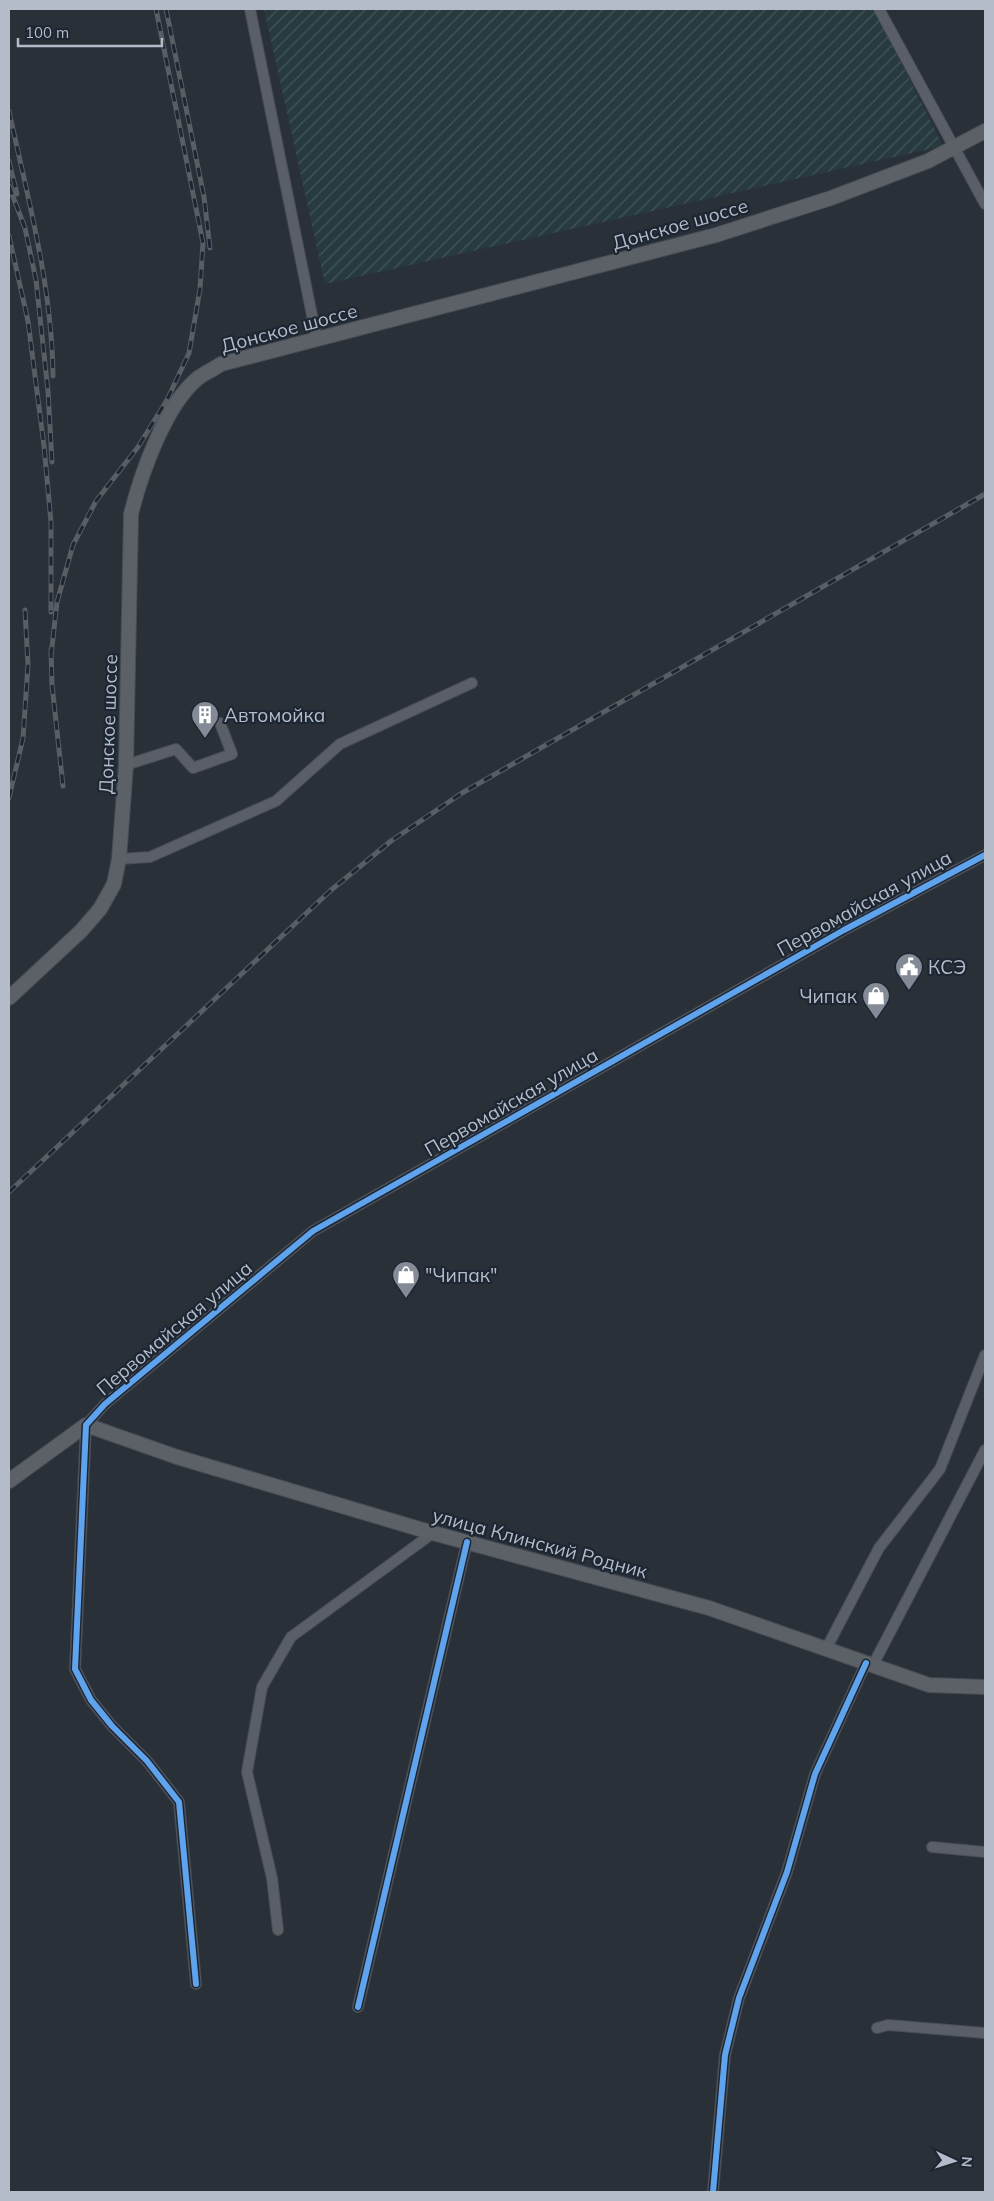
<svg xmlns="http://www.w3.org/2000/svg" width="994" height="2201" font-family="Mulish,sans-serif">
	<defs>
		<pattern id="garden-furrows" width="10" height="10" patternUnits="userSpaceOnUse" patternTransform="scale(1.25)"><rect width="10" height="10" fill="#273a3e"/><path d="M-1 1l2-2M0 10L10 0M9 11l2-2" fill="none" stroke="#445559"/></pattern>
	</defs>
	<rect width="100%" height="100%" fill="#2a3038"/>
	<path fill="url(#garden-furrows)" d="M264 9H874L943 146 325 284Z"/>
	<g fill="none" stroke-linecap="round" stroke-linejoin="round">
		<defs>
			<path id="minor" d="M250 9 317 340
				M879 9 985 204
				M126 765 176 749 193 768 232 754 220 723
				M119 859 150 857 276 801 340 744 472 683
				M826 1649 879 1548 940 1469 985 1355
				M873 1665 985 1450
				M932 1847 985 1852
				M278 1930 272 1878 247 1772 262 1687 291 1637 433 1533
				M196 1984 179 1802 147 1761 112 1726 91 1700 75 1669 86 1425 105 1404 313 1231 844 930 985 855
				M358 2007 467 1542
				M877 2028 888 2025 985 2033
				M713 2192 725 2055 739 1998 787 1872 815 1774 866 1663"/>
			<path id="major" d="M9 998 81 931 100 909 114 884 119 859 126 765 131 514C141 474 165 405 198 378 205 373 214 369 221 364L716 235 831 198 928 161 985 131
				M9 1481 86 1425 177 1457 433 1533 709 1608 929 1685 985 1687"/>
		</defs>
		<use href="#minor" stroke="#484c53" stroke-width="12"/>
		<use href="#major" stroke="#484c55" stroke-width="16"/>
		<use href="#minor" stroke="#5a5e66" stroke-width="10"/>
		<use href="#major" stroke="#5c6168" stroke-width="14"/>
		<defs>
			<path id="rail" d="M166 9 204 197 210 248
				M9 111C28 199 52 286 53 376
				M9 161 17 194
				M9 186 25 228 36 280 48 391 52 462
				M9 236 28 321 44 446 51 522V612
				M51 649 52 685 63 786
				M51 656 57 602 73 545 96 501 138 447 167 400 189 353 200 289 203 243 156 9
				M9 798 23 738 28 665 25 610
				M9 1192 330 891 391 841 462 793 985 494"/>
		</defs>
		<use href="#rail" stroke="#595d64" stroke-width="5"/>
		<use href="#rail" stroke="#1d2633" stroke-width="3" stroke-dasharray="9" stroke-linecap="butt"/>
		<defs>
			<path id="cycleway" d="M196 1984 179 1802 147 1761 112 1726 91 1700 75 1669 86 1425 105 1404 313 1231 844 930 985 855
				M358 2007 467 1542
				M713 2192 725 2055 739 1998 787 1872 815 1774 866 1663"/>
		</defs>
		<use href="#cycleway" stroke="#1d2633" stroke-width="9"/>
		<use href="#cycleway" stroke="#60a3ed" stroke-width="6"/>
	</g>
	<defs>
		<symbol id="building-pin" viewBox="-11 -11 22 30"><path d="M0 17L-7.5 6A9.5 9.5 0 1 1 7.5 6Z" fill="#848b96" stroke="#1d2633"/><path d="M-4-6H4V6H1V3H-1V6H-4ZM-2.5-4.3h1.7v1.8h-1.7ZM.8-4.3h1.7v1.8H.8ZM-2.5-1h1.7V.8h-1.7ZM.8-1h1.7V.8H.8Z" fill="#fff"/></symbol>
		<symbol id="civic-pin" viewBox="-11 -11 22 30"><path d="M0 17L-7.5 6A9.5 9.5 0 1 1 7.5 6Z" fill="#848b96" stroke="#1d2633"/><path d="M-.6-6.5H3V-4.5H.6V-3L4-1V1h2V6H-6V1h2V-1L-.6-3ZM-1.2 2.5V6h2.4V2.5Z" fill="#fff"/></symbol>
		<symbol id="shop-pin" viewBox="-11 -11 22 30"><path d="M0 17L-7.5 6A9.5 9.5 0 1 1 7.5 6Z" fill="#848b96" stroke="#1d2633"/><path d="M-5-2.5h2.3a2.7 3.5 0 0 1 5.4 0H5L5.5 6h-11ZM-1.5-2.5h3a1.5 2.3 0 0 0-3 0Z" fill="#fff"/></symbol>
	</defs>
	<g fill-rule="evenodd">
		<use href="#building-pin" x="189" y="699" width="32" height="43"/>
		<use href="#civic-pin" x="893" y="951" width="32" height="43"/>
		<use href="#shop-pin" x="860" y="980" width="32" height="43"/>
		<use href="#shop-pin" x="390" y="1259" width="32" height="43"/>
	</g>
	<g text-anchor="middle" stroke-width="4.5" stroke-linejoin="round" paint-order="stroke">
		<g font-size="19" fill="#b4bcc9" stroke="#1d2633">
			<text transform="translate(680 224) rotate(-16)" y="7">Донское шоссе</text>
			<text transform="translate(289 328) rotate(-15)" y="7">Донское шоссе</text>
			<text transform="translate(108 724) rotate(-88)" y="7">Донское шоссе</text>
			<text transform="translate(864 903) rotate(-29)" y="7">Первомайская улица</text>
			<text transform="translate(511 1102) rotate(-30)" y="7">Первомайская улица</text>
			<text transform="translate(174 1328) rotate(-40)" y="7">Первомайская улица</text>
			<text transform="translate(540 1543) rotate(15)" y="7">улица Клинский Родник</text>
		</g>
		<g font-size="19" fill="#b4bcc9" stroke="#1d2633" text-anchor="start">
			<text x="224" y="722">Автомойка</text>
			<text x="928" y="974">КСЭ</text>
			<text x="857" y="1003" text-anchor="end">Чипак</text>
			<text x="425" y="1282">"Чипак"</text>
		</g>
	</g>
	<rect width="994" height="2201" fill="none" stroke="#b4bcc9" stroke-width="20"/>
	<g transform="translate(954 2161) rotate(94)" stroke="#1d2633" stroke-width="4" paint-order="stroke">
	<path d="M0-4L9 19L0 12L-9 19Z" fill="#b4bcc9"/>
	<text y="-8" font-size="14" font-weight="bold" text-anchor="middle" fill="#b4bcc9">N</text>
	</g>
	<path d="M18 38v8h144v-8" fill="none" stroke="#b4bcc9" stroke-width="2.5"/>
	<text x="25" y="38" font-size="15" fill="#b4bcc9" stroke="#1d2633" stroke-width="4" paint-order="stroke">100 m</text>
</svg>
